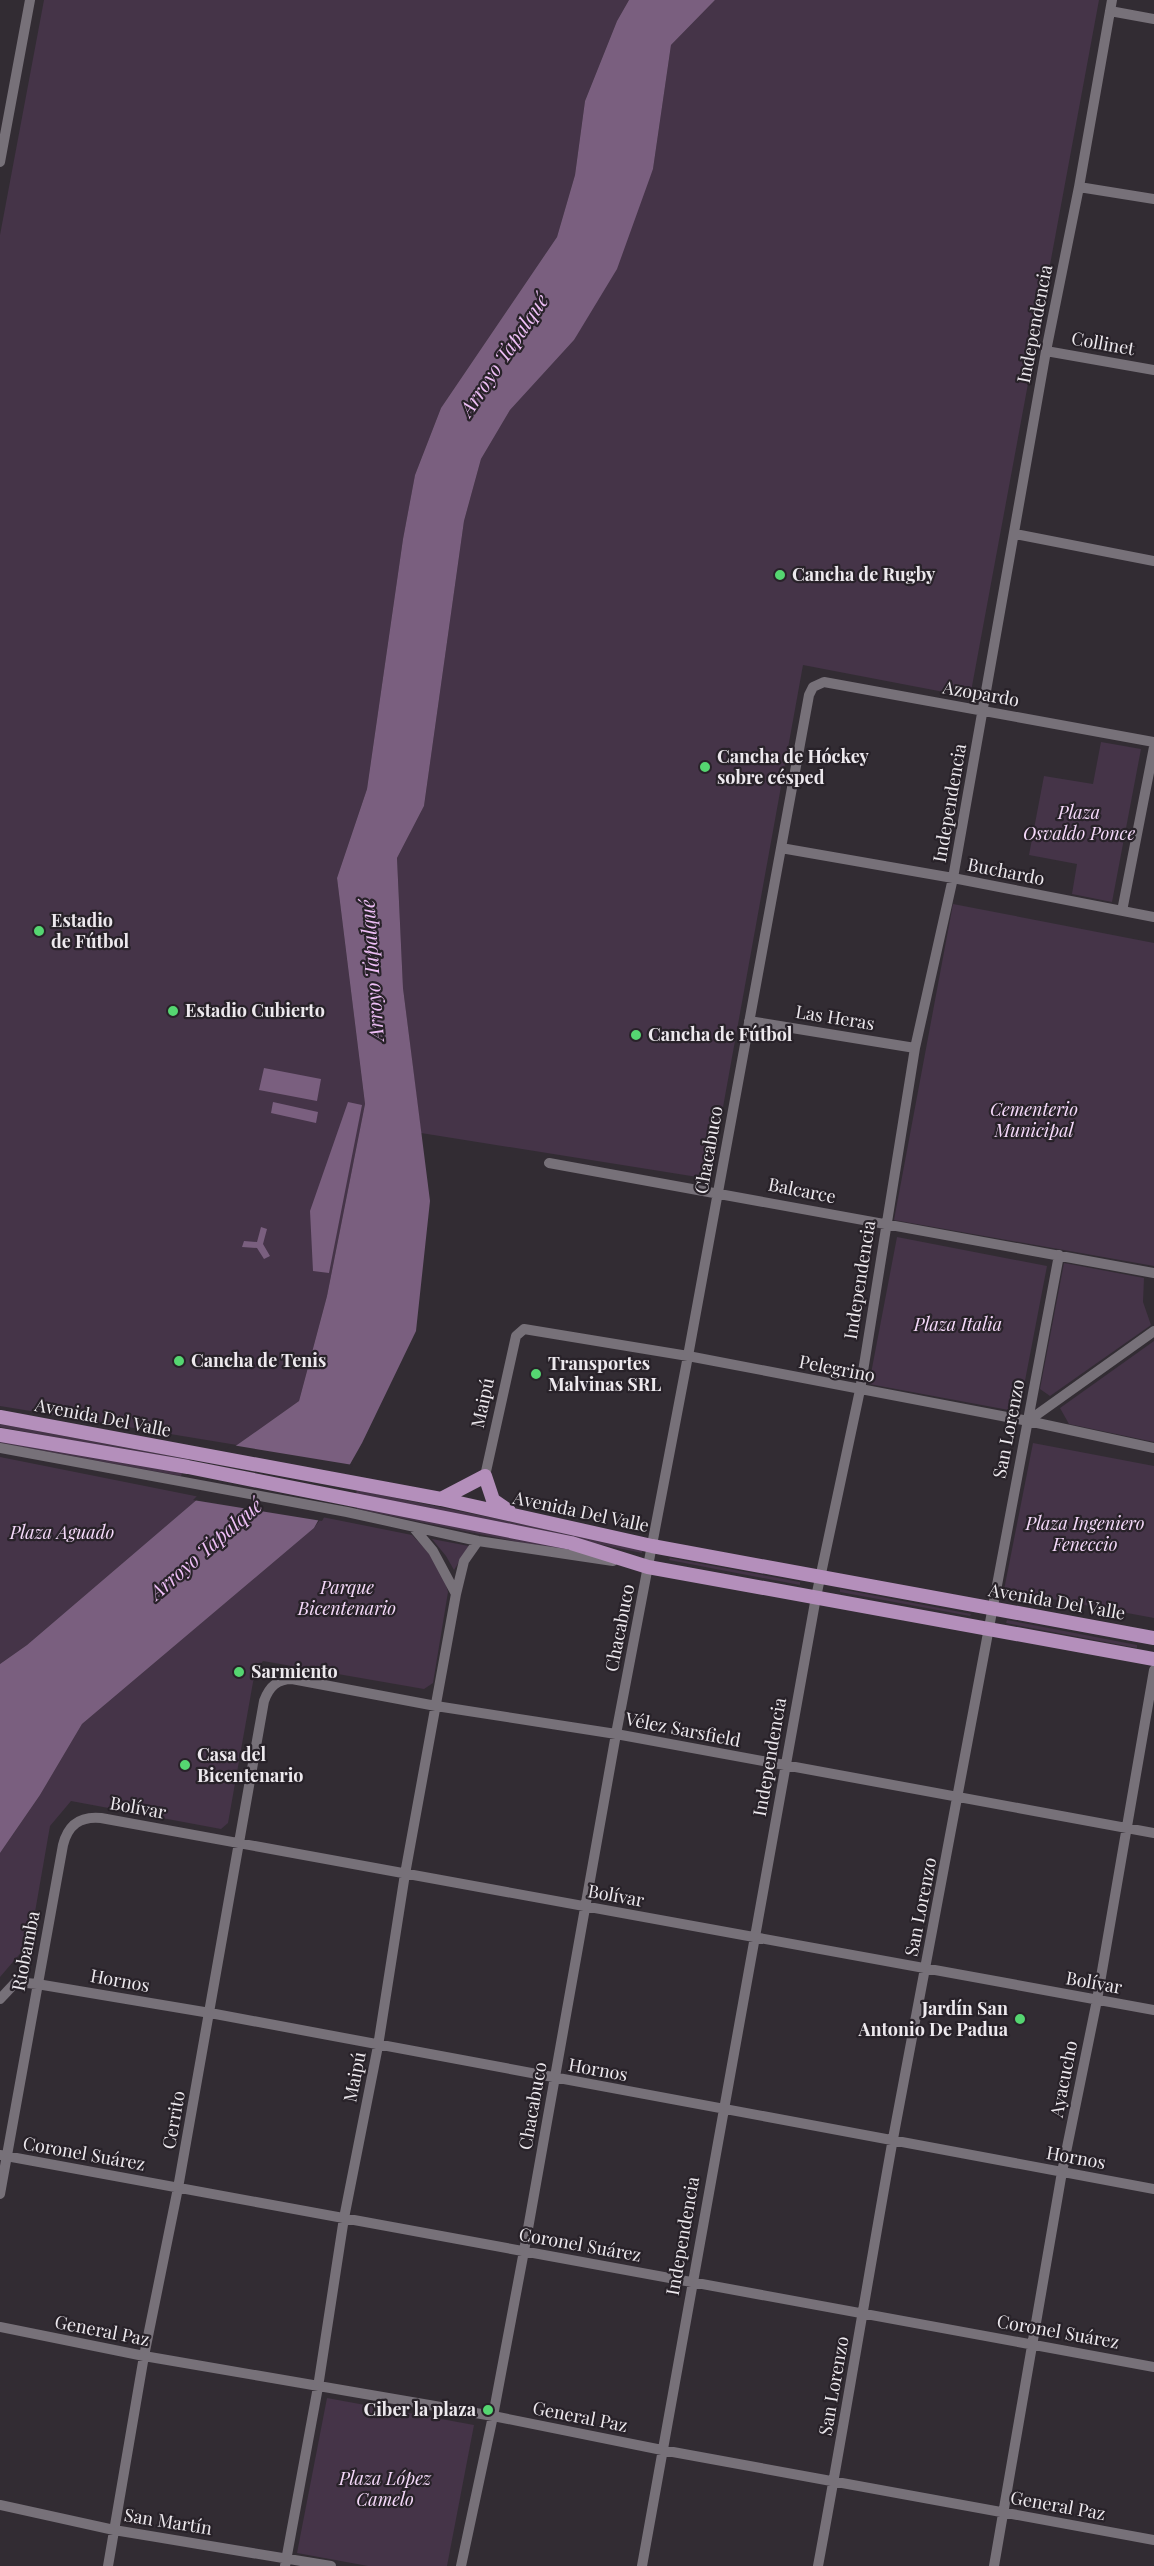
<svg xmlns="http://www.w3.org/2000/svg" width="1154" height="2566" font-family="'Playfair Display',serif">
	<rect width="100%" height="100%" fill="#322c33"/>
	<path fill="#453448" d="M44 0H629L617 21 585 101 575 175 557 237 441 408 415 475 403 539 367 789 337 878 365 1104 327 1296 299 1401 237 1445 0 1406V235Z
		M715 0H1099L970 697 803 665 710 1179 421 1133 403 988 397 858 424 806 464 521 481 459 510 410 574 340 653 169 671 45Z
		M1101 742 1141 749 1112 902 1072 894 1077 864 1029 855 1044 776 1093 784Z
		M953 904 1154 943V1266L894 1220Z
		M897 1237 1047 1266 1019 1412 869 1384Z
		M1064 1263 1144 1278 1143 1302 1151 1325 1050 1396 1040 1389Z
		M1154 1341V1442L1069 1424 1060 1408Z
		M0 1424 188 1459 187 1462 0 1427Z
		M0 1439 182 1473 181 1476 0 1443Z
		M1033 1443 1154 1466V1618L1004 1590Z
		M0 1457 200 1497 27 1645 0 1664Z
		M357 1490 643 1549 642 1553 356 1494Z
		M357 1505 568 1549 562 1551 357 1509Z
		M322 1517 412 1535 433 1557 443 1575 448 1592 433 1683 424 1689 263 1661 255 1671 228 1823 221 1829 71 1801 50 1826 31 1935 24 1949 0 1977V1853L40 1795 82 1724 314 1528Z
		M432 1539 469 1546 454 1570 446 1556Z
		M670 1558 800 1582V1585L669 1560Z
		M840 1589 971 1614 970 1616 840 1592Z
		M1007 1620 1137 1645V1648L1006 1623Z
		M327 2398 474 2425 447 2566H368L297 2553Z"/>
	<path fill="#7a5f7f" d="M629 0H715L671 45 653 169 617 269 574 340 510 410 481 459 464 521 424 806 397 858 403 988 430 1201 416 1331 362 1443 314 1528 82 1724 40 1795 0 1853V1664L27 1645 200 1497 227 1452 299 1401 327 1296 365 1104 337 878 367 789 403 539 415 475 441 408 557 237 575 175 585 101 617 21Z
		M264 1068 321 1079 317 1101 259 1090Z
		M273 1102 318 1112 316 1123 271 1113Z
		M348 1102 362 1105 329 1273 313 1271 310 1211Z
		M261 1227 267 1229 263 1244 270 1256 264 1259 257 1248 242 1247 244 1241 257 1242Z"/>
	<path fill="#322c33" d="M232 1445 353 1465 322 1521 193 1500 198 1495 224 1450Z"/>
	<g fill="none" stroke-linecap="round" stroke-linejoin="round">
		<path stroke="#777179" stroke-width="10" d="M1110 11 1154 19
			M0 162 30 0
			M1079 187 1154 199
			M1046 351 1154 370
			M1015 534 1154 561
			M781 848 953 878 1154 917
			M1122 911 1154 747
			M749 1021 915 1048
			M549 1163 1154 1273
			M1028 1421 1154 1331
			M0 1448 347 1512 478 1541 613 1561
			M485 1476 516 1336 524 1329 688 1356 1028 1421 1154 1448
			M413 1527 433 1551 456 1594
			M0 1999 16 1982 37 1984 210 2013 1154 2189
			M0 2155 1154 2367
			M0 2194 63 1845C68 1825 80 1816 101 1818L1154 2010
			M0 2327 144 2356 493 2416 662 2450 1154 2540
			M0 2505 114 2530 331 2566
			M108 2566 144 2356 178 2188 264 1701C269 1687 277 1679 292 1679L436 1706 616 1734 1154 1833
			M285 2566 318 2387 344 2218 378 2046 405 1874 456 1594 464 1561 478 1541
			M461 2566 493 2416 524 2251 616 1734 688 1356 809 695 813 687 824 682 1154 742
			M642 2566 816 1597 860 1390 915 1048 953 878 1046 351 1079 187 1112 0
			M818 2566C844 2426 867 2284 892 2144 946 1847 1003 1551 1059 1255
			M994 2566 1062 2172 1097 2000 1154 1670"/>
		<path stroke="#b48fbb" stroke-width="14" d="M0 1417 441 1499 652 1546 1154 1638
			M0 1435 188 1467 571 1543 648 1567 1154 1659
			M441 1499 485 1476 493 1500 509 1511"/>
	</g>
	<g fill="#55d671" stroke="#282229" stroke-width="2">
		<circle cx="780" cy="575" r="6"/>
		<circle cx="705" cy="767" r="6"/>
		<circle cx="39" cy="931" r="6"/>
		<circle cx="173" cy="1011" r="6"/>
		<circle cx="636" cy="1035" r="6"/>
		<circle cx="179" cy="1361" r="6"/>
		<circle cx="536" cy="1374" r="6"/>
		<circle cx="239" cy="1672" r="6"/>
		<circle cx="185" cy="1765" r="6"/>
		<circle cx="1020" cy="2019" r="6"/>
		<circle cx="488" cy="2410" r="6"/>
	</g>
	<g text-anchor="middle" stroke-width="4.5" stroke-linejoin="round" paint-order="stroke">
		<g font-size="18" fill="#ede9ee" stroke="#282229">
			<text transform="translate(1035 324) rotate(-79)" y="6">Independencia</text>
			<text transform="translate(1103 344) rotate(10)" y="6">Collinet</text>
			<text transform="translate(981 694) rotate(10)" y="6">Azopardo</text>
			<text transform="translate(950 803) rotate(-80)" y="6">Independencia</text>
			<text transform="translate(1006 872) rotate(11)" y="6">Buchardo</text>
			<text transform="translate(835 1018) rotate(9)" y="6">Las Heras</text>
			<text transform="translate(709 1150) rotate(-80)" y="6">Chacabuco</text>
			<text transform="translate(802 1191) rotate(11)" y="6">Balcarce</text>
			<text transform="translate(860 1280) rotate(-81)" y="6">Independencia</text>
			<text transform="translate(837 1369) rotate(11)" y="6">Pelegrino</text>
			<text transform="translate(483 1403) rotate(-78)" y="6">Maipú</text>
			<text transform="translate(103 1418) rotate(11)" y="6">Avenida Del Valle</text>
			<text transform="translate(1009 1429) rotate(-79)" y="6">San Lorenzo</text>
			<text transform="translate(581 1512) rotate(12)" y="6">Avenida Del Valle</text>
			<text transform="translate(1057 1602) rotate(10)" y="6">Avenida Del Valle</text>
			<text transform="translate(620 1628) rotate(-79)" y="6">Chacabuco</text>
			<text transform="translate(683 1730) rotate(11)" y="6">Vélez Sarsfield</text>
			<text transform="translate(770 1757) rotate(-80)" y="6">Independencia</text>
			<text transform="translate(138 1808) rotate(10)" y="6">Bolívar</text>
			<text transform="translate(616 1896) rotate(10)" y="6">Bolívar</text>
			<text transform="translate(921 1907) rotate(-79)" y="6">San Lorenzo</text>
			<text transform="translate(26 1951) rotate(-79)" y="6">Riobamba</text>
			<text transform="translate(120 1981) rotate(10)" y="6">Hornos</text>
			<text transform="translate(1094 1983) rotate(10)" y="6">Bolívar</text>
			<text transform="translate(598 2070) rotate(10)" y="6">Hornos</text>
			<text transform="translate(355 2077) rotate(-79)" y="6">Maipú</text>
			<text transform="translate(1064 2079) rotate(-79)" y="6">Ayacucho</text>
			<text transform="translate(533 2106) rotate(-80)" y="6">Chacabuco</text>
			<text transform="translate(174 2120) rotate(-80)" y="6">Cerrito</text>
			<text transform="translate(84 2154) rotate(10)" y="6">Coronel Suárez</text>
			<text transform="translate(1076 2158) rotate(10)" y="6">Hornos</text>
			<text transform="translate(683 2236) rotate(-80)" y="6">Independencia</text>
			<text transform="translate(580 2245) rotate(10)" y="6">Coronel Suárez</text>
			<text transform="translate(102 2331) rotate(11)" y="6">General Paz</text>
			<text transform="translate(1058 2332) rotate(10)" y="6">Coronel Suárez</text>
			<text transform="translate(834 2386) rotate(-80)" y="6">San Lorenzo</text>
			<text transform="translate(580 2417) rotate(11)" y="6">General Paz</text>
			<text transform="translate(1058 2506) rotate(10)" y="6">General Paz</text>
			<text transform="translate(168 2522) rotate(9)" y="6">San Martín</text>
		</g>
		<g font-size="18" font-weight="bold" fill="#ede9ee" stroke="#282229" text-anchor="start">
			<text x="792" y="581">Cancha de Rugby</text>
			<text x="717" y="763">Cancha de Hóckey<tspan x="717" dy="21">sobre césped</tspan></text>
			<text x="51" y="927">Estadio<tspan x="51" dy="21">de Fútbol</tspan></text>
			<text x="185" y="1017">Estadio Cubierto</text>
			<text x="648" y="1041">Cancha de Fútbol</text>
			<text x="191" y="1367">Cancha de Tenis</text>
			<text x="548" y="1370">Transportes<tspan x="548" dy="21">Malvinas SRL</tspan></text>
			<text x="251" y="1678">Sarmiento</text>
			<text x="197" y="1761">Casa del<tspan x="197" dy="21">Bicentenario</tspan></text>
			<text x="1008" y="2015" text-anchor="end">Jardín San<tspan x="1008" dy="21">Antonio De Padua</tspan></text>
			<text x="476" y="2416" text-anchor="end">Ciber la plaza</text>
		</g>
		<g font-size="18" font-style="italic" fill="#f5d9fa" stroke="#282229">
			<text x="1079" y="819">Plaza<tspan x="1079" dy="21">Osvaldo Ponce</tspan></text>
			<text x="1034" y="1116">Cementerio<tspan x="1034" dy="21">Municipal</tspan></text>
			<text x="958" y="1331">Plaza Italia</text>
			<text x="1085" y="1530">Plaza Ingeniero<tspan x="1085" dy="21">Feneccio</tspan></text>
			<text x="62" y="1539">Plaza Aguado</text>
			<text x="347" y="1594">Parque<tspan x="347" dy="21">Bicentenario</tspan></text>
			<text x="385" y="2485">Plaza López<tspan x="385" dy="21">Camelo</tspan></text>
		</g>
		<g font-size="20" font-style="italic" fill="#eebff6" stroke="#282229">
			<text transform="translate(504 355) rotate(-56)" y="7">Arroyo Tapalqué</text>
			<text transform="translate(372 970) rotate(-94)" y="7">Arroyo Tapalqué</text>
			<text transform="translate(206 1549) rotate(-41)" y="7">Arroyo Tapalqué</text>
		</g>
	</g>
</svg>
